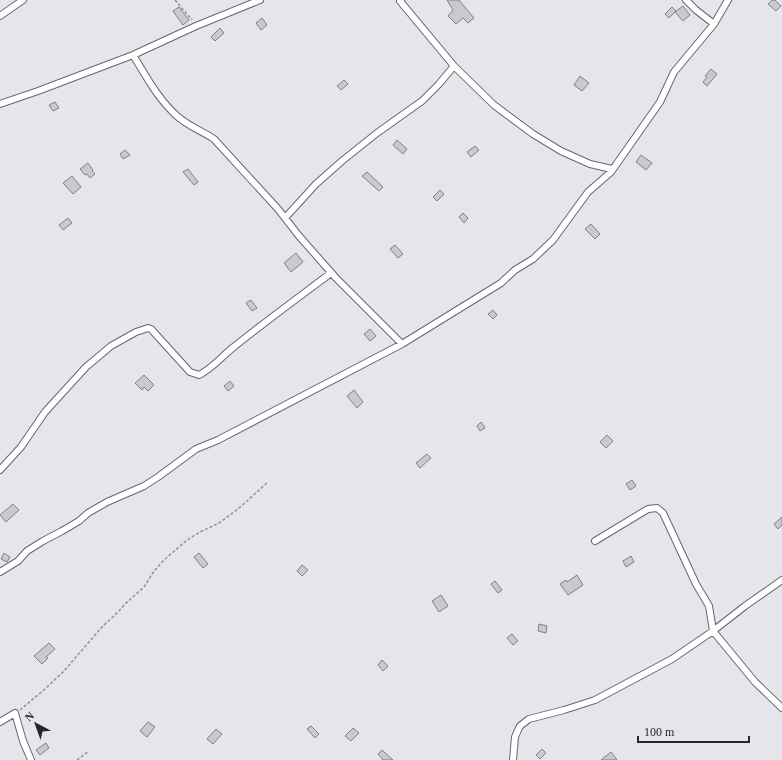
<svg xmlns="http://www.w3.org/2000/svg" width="782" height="760" font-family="Georgia,serif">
	<rect width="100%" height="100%" fill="#e5e5eb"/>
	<path fill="#c9c9cf" stroke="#808186" d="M447 0H459L474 18 468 23 463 18 456 24 448 16 453 10Z
		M772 0H775L781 6 776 11 768 4Z
		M683 6 690 15 683 21 675 12Z
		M179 7 189 20 183 25 173 11Z
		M672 7 676 11 669 18 665 14Z
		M262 18 267 25 261 30 256 23Z
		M220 28 224 33 215 41 211 37Z
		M711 69 717 74 707 86 703 82 707 77 705 76Z
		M580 76 589 83 582 91 574 85Z
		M344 80 348 84 341 90 337 86Z
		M55 102 59 108 53 111 49 105Z
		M397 140 407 149 403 154 393 145Z
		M475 146 479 150 471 157 467 152Z
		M125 150 130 155 123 159 120 154Z
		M641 155 652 163 646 170 636 162Z
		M88 163 93 170 92 171 95 174 90 178 87 174 85 175 80 169Z
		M188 169 198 182 194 185 183 172Z
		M367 172 383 187 379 191 362 176Z
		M72 176 81 187 73 194 63 183Z
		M440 190 444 194 437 201 433 197Z
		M463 213 468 218 464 223 459 217Z
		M68 218 72 223 63 230 59 225Z
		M591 224 600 234 595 239 585 229Z
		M395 245 403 254 398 258 390 249Z
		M296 253 303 262 291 272 284 263Z
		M251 300 257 308 252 311 246 303Z
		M493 310 497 315 493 319 488 314Z
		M370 329 376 336 370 341 364 334Z
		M144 375 154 385 148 391 144 387 142 390 135 383Z
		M230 381 234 386 228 391 224 386Z
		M354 390 363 402 357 408 347 396Z
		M481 422 485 428 480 431 477 426Z
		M607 435 613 441 606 448 600 442Z
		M427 454 431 458 420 468 416 463Z
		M632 480 636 486 630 490 626 484Z
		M13 504 19 510 6 522 0 515Z
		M782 517V525L778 529 774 524Z
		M4 553 10 557 7 562 1 559Z
		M199 553 208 564 203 568 194 557Z
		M631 556 634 562 626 567 623 561Z
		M302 565 308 570 302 576 297 571Z
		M577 575 583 585 568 595 560 584 566 580 567 582Z
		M495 581 502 590 498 593 491 584Z
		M441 595 448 606 439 612 432 601Z
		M539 624 547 626 546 633 538 631Z
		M512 634 518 641 513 645 507 638Z
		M49 643 55 649 46 657 48 658 42 664 34 656Z
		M382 660 388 666 383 671 378 665Z
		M148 722 155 727 147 737 140 731Z
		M311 726 319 734 315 738 307 729Z
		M353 728 359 733 351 741 345 736Z
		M216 729 222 734 213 744 207 739Z
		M46 743 49 748 40 755 36 750Z
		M542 749 546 753 540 759 536 755Z
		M382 750 393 760H383L378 754Z
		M611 752 617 760H601Z"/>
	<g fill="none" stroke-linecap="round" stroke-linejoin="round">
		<defs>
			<path id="street" d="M401 0 400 1 454 66 494 105 533 134 561 151 590 164 612 169
				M686 0 696 10 714 24
				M0 16 23 0
				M133 55C146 76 158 99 177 116 188 126 202 131 214 139L278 209 299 236 336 278 402 344
				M0 104 38 91 133 55 196 26 260 0
				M285 218 316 184 342 161 377 133 422 101 439 84 454 66
				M0 470 21 447 45 412 86 367 111 346 136 332 148 328 151 329 190 372 199 375C213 368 223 355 235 346 266 321 299 297 331 273
				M595 541 648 509 657 508 663 513 696 584 709 606 713 631 755 682 782 708
				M0 572 18 561 27 551 43 541 62 531 79 521 88 513 107 502 144 486 158 477 196 449 218 440 402 344 501 283 515 270 533 259 553 240 588 192 611 172 660 102 674 72 714 24 728 0
				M0 722 15 713 23 741 31 760
				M513 760 515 737 518 730 520 726 529 719 564 710 595 700 672 659 713 631 745 606 782 580"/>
		</defs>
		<use href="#street" stroke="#66676c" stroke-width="8"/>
		<path stroke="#919196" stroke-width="1.5" stroke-dasharray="3 2" stroke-linecap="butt" d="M175 0 192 20
			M20 710 45 689 63 672 102 627 119 611 125 604 144 587 154 571 164 560 187 540 200 532 219 523 238 509 268 482
			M77 760 89 751"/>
		<use href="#street" stroke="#fff" stroke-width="6"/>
	</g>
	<g transform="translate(36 724) rotate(319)" stroke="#e5e5eb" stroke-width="3" paint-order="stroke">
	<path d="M0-3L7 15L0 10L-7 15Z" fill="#272729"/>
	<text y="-6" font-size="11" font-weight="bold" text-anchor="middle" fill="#272729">N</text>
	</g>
	<path d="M638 736v6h111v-6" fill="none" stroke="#272729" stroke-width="2"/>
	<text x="644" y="736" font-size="12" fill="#272729" stroke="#e5e5eb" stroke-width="3" paint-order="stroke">100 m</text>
</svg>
